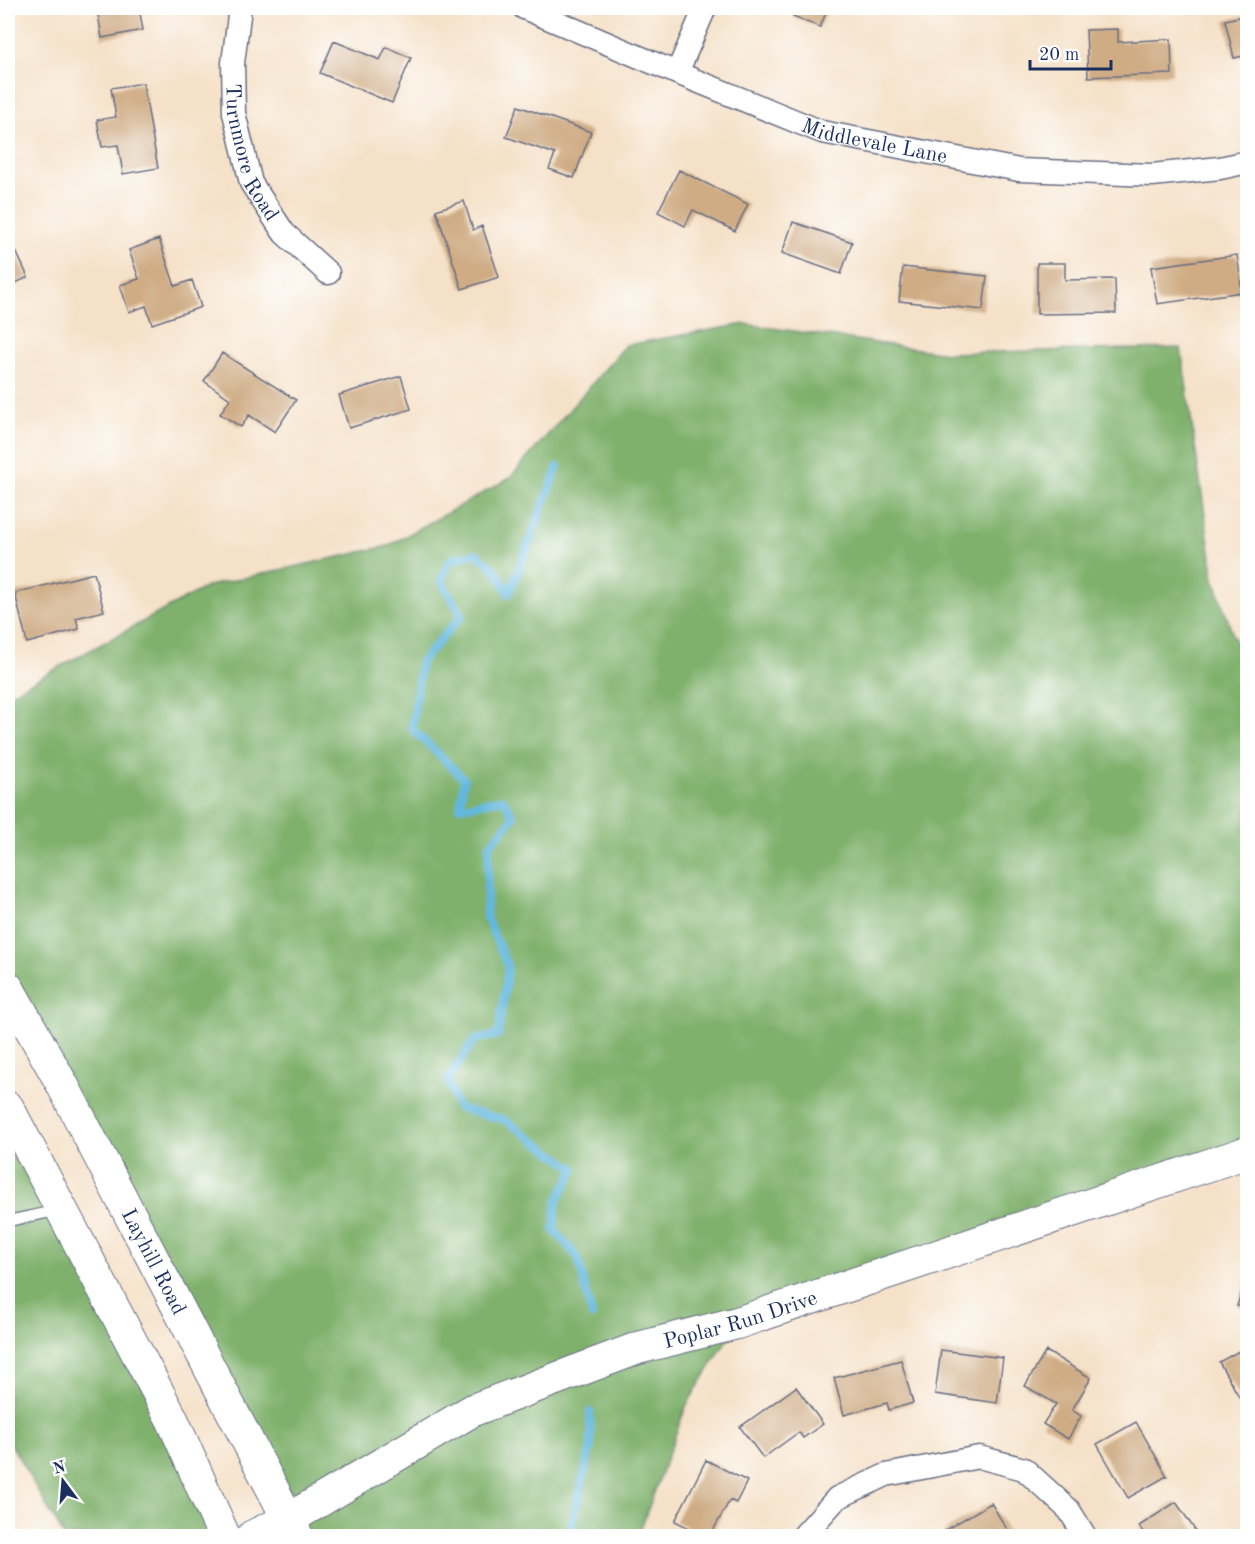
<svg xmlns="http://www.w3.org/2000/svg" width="1255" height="1544" font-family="'Old Standard TT',serif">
	<rect width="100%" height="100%" fill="#fff"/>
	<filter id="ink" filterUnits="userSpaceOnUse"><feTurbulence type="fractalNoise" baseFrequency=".0167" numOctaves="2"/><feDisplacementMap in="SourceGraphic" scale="12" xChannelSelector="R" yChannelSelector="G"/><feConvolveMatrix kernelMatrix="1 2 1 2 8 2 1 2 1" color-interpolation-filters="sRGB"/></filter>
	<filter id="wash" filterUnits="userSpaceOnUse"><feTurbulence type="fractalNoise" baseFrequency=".008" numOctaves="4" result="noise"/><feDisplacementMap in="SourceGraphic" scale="24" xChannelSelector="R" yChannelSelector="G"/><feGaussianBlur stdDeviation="1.35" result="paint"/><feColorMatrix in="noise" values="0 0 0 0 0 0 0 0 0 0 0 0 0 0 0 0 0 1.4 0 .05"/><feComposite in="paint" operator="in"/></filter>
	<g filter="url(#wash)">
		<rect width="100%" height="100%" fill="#f5e1c8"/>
		<path fill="#7fb16c" stroke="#4d7065" stroke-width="1.5" d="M745 324 946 353 1181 348 1214 579 1247 677V1152L737 1323 686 1406 638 1536H298L8 997V695L208 586 388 546 510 478 626 345Z
			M30 1148 224 1536H64L8 1439V1151Z"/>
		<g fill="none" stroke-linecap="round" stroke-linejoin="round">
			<path stroke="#62b7de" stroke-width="8" d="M558 467 509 594 496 570 476 553 450 560 441 581 462 615 421 662 412 729 464 779 460 807 503 799 514 817 489 846 486 917 508 967 498 1035 474 1040 448 1080 458 1108 505 1120 575 1169 557 1201 554 1230 578 1258 592 1316
				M569 1536 591 1446 590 1412"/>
		</g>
		<g id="blocks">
			<path fill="#cfac84" d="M97 8H139L143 30 102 38Z
				M797 8H828L820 27 793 17Z
				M1248 15V55L1234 58 1225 20Z
				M1118 29V42L1171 39 1172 74 1088 77 1086 30Z
				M334 41 380 60 386 47 411 58 392 103 320 73Z
				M143 83 158 168 123 174 118 145 102 147 97 120 116 117 111 88Z
				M518 106 591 132 574 178 549 169 555 154 506 137Z
				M679 170 748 204 735 231 693 210 685 226 658 212Z
				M464 201 473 230 482 226 499 277 462 289 436 210Z
				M793 222 852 242 841 274 782 253Z
				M8 234 28 277 8 287Z
				M159 239 175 286 192 280 201 307 152 324 146 306 129 312 120 285 139 279 129 250Z
				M1237 255 1242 292 1157 304 1151 267Z
				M1037 263H1065V280L1115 279 1116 313 1037 314Z
				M903 267 987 276 983 310 899 301Z
				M222 353 296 400 275 432 249 415 241 427 220 414 230 399 204 381Z
				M401 376 411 409 349 428 339 395Z
				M94 573 104 611 76 618 79 629 27 643 15 593Z
				M1247 1278H1248V1309L1237 1306Z
				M1248 1346V1412L1219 1362Z
				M941 1350 1003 1358 997 1403 935 1394Z
				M1046 1351 1091 1378 1072 1410 1081 1416 1068 1439 1043 1424 1056 1404 1025 1386Z
				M901 1360 913 1403 889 1410 887 1403 844 1415 834 1378Z
				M796 1387 823 1424 803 1438 799 1432 763 1458 740 1427Z
				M1136 1422 1167 1476 1128 1498 1097 1444Z
				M706 1460 747 1481 736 1503 730 1500 710 1536H705L675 1521Z
				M1176 1502 1199 1536H1145L1139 1526Z
				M991 1503 1011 1536H949L945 1530Z"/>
		</g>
	</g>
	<g filter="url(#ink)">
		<use href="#blocks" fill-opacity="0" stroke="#676d83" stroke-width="1.5"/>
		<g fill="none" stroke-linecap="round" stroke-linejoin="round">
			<defs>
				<path id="lane" d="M8 1221 60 1210"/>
				<g id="street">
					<path id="s1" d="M240 8 233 63 234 113 251 183 284 233 328 273"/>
					<path id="s2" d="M524 8 677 73 822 132 1019 170 1152 175 1220 168 1248 162"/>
					<path d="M677 73 705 8"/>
					<path d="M803 1536 837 1498 886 1475 979 1457 1024 1469 1069 1510 1085 1536"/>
				</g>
				<g id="secondary">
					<path id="s3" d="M8 988 62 1084 297 1536"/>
					<path d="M8 1108 172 1419 224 1536"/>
					<path id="s4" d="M253 1536 289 1519 473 1410 638 1348 737 1323 1248 1152"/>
				</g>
			</defs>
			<use href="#lane" stroke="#676d83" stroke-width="13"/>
			<use href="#street" stroke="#676d83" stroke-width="25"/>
			<use href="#secondary" stroke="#676d83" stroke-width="34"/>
			<use href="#lane" stroke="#fff" stroke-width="10"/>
			<use href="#street" stroke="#fff" stroke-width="22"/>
			<use href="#secondary" stroke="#fff" stroke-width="32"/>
		</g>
	</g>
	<g text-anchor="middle" stroke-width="4.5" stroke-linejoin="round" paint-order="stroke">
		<g font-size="21" fill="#1b2f5e" stroke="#fff">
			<text dy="7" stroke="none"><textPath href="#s2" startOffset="376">Middlevale Lane</textPath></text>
			<text dy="7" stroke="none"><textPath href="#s1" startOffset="148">Turnmore Road</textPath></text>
			<text dy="7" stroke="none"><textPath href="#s3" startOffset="310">Layhill Road</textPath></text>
			<text dy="7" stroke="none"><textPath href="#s4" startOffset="536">Poplar Run Drive</textPath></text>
		</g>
	</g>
	<rect width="1255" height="1544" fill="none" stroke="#fff" stroke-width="30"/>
	<g transform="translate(63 1481) rotate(344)" stroke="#ffffff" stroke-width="4.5" paint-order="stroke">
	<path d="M0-4.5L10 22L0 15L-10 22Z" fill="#1b2f5e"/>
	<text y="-9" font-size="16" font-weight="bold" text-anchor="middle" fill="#1b2f5e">N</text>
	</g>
	<path d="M1030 60v9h81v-9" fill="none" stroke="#1b2f5e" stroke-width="3"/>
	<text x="1039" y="60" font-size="18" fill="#1b2f5e" stroke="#ffffff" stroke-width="4.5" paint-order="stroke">20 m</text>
</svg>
